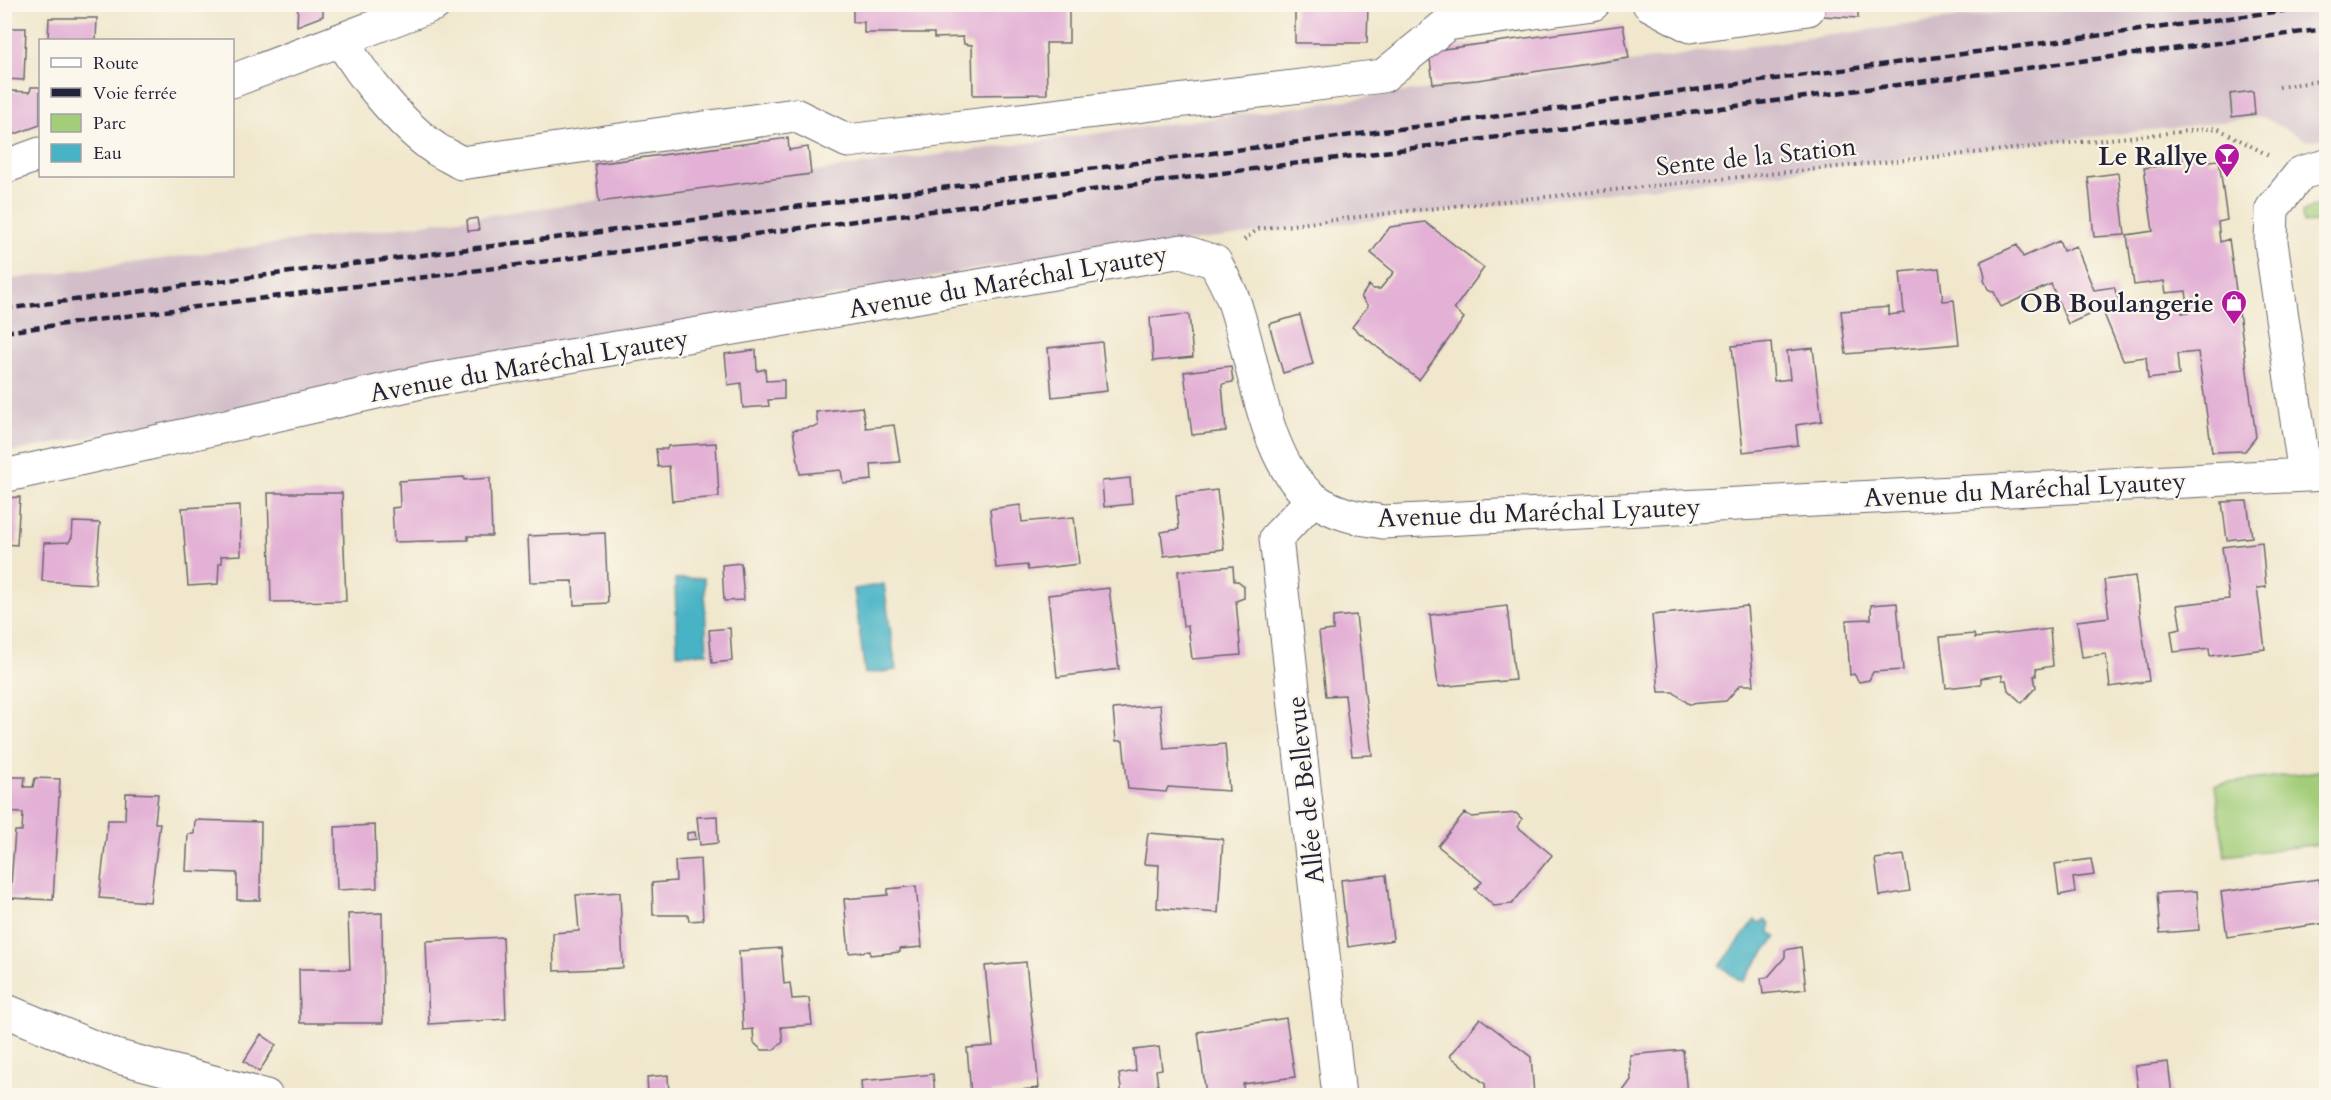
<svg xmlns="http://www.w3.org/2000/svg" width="2331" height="1100" font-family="Cardo,serif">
	<rect width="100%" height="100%" fill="#fbf7ec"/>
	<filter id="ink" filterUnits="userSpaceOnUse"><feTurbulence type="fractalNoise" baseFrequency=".0167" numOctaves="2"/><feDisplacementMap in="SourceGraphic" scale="12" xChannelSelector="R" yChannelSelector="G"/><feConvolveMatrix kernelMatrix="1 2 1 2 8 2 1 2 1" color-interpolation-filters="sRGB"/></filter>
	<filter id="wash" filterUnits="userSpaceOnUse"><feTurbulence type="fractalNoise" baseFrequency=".008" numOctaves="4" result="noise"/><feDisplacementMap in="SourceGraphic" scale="24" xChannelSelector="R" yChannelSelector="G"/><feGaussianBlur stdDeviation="1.35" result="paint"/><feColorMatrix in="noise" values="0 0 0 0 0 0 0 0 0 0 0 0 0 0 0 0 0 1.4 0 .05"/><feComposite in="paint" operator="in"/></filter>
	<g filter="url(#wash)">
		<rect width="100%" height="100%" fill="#f0e7cc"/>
		<path fill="#d2bdc8" d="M2055 5H2326V138L2308 141 2263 117 1018 261 5 453 4 280Z"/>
		<path fill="#a3cd79" stroke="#62785a" stroke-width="1.5" d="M2326 200V221L2303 223 2302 213Z
			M2326 770V843L2225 856 2215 785Z"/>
		<path fill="#47b3c5" stroke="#346a80" stroke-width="1.5" d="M704 578 707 653 677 654 675 579Z
			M884 584 896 670 865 674 854 589Z
			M1755 920 1758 923 1765 920 1770 924V933L1776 937 1742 982 1720 966Z"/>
		<g id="blocks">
			<path fill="#e3b1d5" d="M298 4H323V16L297 26Z
				M853 4H1069V43H1046L1047 94 973 95 972 45 964 44 963 37 934 38V33H864V22H853Z
				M1295 4H1368L1367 43H1295Z
				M1824 4H1858V18L1823 16Z
				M49 18H97L96 40H48Z
				M1623 25 1629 58 1477 80 1433 84 1429 51Z
				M4 28H26L24 80 4 79Z
				M31 87H40V125L10 136 11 91 30 92Z
				M2253 91 2255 114 2232 117 2230 94Z
				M788 138 789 150 808 147 811 174 599 202 595 164Z
				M2207 151 2209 161 2219 160 2227 220 2218 222 2220 242 2229 239 2256 437 2245 451 2212 452 2198 352 2177 354 2179 375 2148 379 2146 357 2123 360 2102 309 2068 324 2051 284 2001 307 1994 292 1988 289 1984 280 1985 276 1981 261 2017 245 2023 257 2059 241 2063 251 2076 246 2094 290 2114 287 2122 309 2180 303 2182 313 2189 312 2186 291 2166 293 2164 281 2134 285 2127 235 2153 231 2144 168 2183 163 2182 153Z
				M2118 173 2125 235 2094 237 2088 177Z
				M477 218 479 230 468 231 467 220Z
				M1425 222 1484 268 1454 309 1464 318 1419 380 1352 327 1368 306 1361 297 1369 285 1373 289H1380L1394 272 1371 253 1390 227Z
				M1939 268 1943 301 1954 300 1959 344 1846 354 1841 311 1889 307V315L1904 313 1900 272Z
				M1189 314 1193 357 1153 361 1150 318Z
				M1300 315 1313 364 1283 373 1269 324Z
				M1102 342 1107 391 1052 397 1048 348Z
				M1771 342 1774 381 1790 379 1787 351 1813 348 1822 421 1796 425 1798 445 1743 452 1732 346Z
				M756 350 757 371 765 369 766 381 784 380V399L768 400 769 406 743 408 741 383 728 385 725 354Z
				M1231 366 1233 382 1222 384 1226 431 1192 435 1184 372Z
				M862 407 866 428 894 425 900 462 871 464 872 480 843 483 841 470 800 474 793 430 818 426 816 412Z
				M716 443 719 497 672 501 669 466 658 467 656 449H667L668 446Z
				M464 477V480L490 478 492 536H468V540L394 542 392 508 400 507 399 481Z
				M1130 478 1132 504 1104 507 1102 481Z
				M1217 490 1224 549 1164 556 1161 532 1179 529 1176 495Z
				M268 493H342L346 601 271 602Z
				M20 497 17 545 4 544V498Z
				M2247 501 2252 537 2227 540 2222 502Z
				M240 505 241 555 221 556 222 563H219L218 584 188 586 182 508Z
				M1020 505 1022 522 1074 517 1079 564 1028 570 1027 565 996 568 990 509Z
				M73 522 100 523 95 584 42 581 44 543 69 542 72 537Z
				M605 533 608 603 574 605 573 581 530 582 528 536Z
				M2262 542 2266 587 2257 588 2265 649 2210 656 2209 648 2174 652 2171 631 2181 629 2177 605 2229 599 2222 547Z
				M741 563 744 600 724 601 722 565Z
				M1233 566 1234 581H1238L1244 586V598L1236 601 1241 655 1192 659 1188 626H1183L1178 571Z
				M2135 576 2149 681 2110 687 2106 654 2082 657 2077 621 2109 617 2104 580Z
				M1109 588 1119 669 1057 677 1048 595Z
				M1897 603 1903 670 1873 672 1869 680 1859 682 1854 674 1850 675 1846 620 1871 619V605Z
				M1507 606 1515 680 1438 687 1430 615Z
				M1747 606 1754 685H1740L1726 701 1689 704 1673 692H1659L1652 615Z
				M1356 615 1372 755 1352 756 1345 695 1326 696 1319 632 1333 630V617Z
				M730 628 732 661 712 663 709 630Z
				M2050 629 2053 666 2036 669V676H2034L2036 687 2022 703 2008 690 2006 680H2002V675L1981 678V684L1946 688 1940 637 1974 634 1975 638Z
				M1160 705 1164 749 1225 744 1229 791 1168 787 1166 792 1128 789 1123 741H1116L1113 709Z
				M4 777H25L24 787H33L35 778 60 779 53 900 10 898 15 831H22L23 813 4 812Z
				M126 793 158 794 155 823H160L150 902 99 898 108 820H125Z
				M1465 813 1472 817 1516 813 1522 819 1518 827 1552 855 1512 904 1494 906 1475 889 1482 882 1438 846Z
				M717 816 718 843 700 845 697 817Z
				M195 820 261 822 260 900H237V873L186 871 188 834H194Z
				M375 825 377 888 337 890 335 827Z
				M695 832 696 839 687 840V833Z
				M1148 833 1223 839 1218 913 1157 908 1159 865 1144 864Z
				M1904 855 1910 891 1880 896 1875 859Z
				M700 859 703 920 689 921 688 915H653L652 883 676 881 675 861Z
				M2091 859 2094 875 2073 878 2075 892 2059 895 2055 864Z
				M1386 875 1393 940 1348 947 1341 880Z
				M2319 879 2321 889 2326 888V923L2227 937 2221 892Z
				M916 886 922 947 900 949V952L870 955V951L849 953 844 899 888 895V889Z
				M2197 891 2199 930 2160 933 2157 893Z
				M620 892 623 968 554 971 553 933 579 931 576 895Z
				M382 913 383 1023H300L299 969H350L348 914Z
				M503 937 506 1019 429 1024 426 941Z
				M1801 947 1806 989 1763 994 1761 978 1768 977 1785 957V950Z
				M781 948 784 984 790 983 792 999 809 998 812 1025 781 1027 783 1042 773 1050H762L754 1043 753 1029 743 1030 739 951Z
				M1026 962 1039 1088 992 1093V1095H971L967 1048 993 1046 985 966Z
				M1286 1018 1295 1077 1243 1084 1244 1095H1206L1198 1032Z
				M1480 1018 1531 1057 1534 1095H1486L1485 1084 1450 1056Z
				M261 1034 276 1045 259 1072 244 1061Z
				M1159 1047 1162 1069 1156 1070 1159 1095H1122L1119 1074 1136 1071 1134 1050Z
				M1683 1050 1687 1095H1620L1631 1080 1630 1055Z
				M2168 1062 2172 1095H2139L2135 1066Z
				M933 1074 935 1095H862L861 1081Z
				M668 1075 669 1095H648L647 1077Z"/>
		</g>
	</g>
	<g filter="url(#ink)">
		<use href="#blocks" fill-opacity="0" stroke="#6a676e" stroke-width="1.5"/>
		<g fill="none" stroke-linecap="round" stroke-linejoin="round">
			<defs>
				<path id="minor" d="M1649 4 1690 26 1808 9V4
					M341 40C363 77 401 125 436 149 444 154 453 158 461 163L795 115 848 141 1383 76 1447 24 1593 4
					M232 81 435 4
					M4 167 40 154
					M2305 475 2271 242 2272 209 2301 173 2326 166
					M4 476 430 380 1182 251 1215 262C1221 274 1228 286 1233 299 1254 355 1263 464 1314 499 1335 514 1358 518 1383 522L2326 474
					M1313 499 1276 538 1339 1096
					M4 1010 115 1056 266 1096"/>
			</defs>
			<use href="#minor" stroke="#6a676e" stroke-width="35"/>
			<path stroke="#6a676e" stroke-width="4" stroke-dasharray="1.5 4.5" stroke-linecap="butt" d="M2279 87 2326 80
				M1244 240 1258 229 1408 211 2217 128 2268 155"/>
			<use href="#minor" stroke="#fff" stroke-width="33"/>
			<path stroke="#22223b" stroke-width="4.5" stroke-dasharray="9 4.5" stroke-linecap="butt" d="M4 309 1515 114 2326 5
				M4 332 2326 29"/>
		</g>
	</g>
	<defs>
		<symbol id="bar-pin" viewBox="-11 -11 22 30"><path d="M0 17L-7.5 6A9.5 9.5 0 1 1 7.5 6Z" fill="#b5179e" stroke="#fbf7ec"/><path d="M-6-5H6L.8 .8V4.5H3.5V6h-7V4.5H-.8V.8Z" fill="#fff"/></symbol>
		<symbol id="shop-pin" viewBox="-11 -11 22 30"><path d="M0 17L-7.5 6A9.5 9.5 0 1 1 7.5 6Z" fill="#b5179e" stroke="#fbf7ec"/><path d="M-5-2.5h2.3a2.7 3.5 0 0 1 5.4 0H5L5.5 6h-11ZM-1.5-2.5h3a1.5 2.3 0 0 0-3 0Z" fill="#fff"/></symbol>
	</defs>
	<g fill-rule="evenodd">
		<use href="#bar-pin" x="2212" y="141" width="30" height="40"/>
		<use href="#shop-pin" x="2219" y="288" width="30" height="40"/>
	</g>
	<g text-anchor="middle" stroke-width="4.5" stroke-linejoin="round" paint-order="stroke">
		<g font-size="26" fill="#22223b" stroke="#fbf7ec">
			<text transform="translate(1756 156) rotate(-6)" y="9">Sente de la Station</text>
			<text transform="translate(1008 281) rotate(-10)" y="9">Avenue du Maréchal Lyautey</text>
			<text transform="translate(529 365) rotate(-10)" y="9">Avenue du Maréchal Lyautey</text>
			<text transform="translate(2025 489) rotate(-3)" y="9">Avenue du Maréchal Lyautey</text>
			<text transform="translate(1539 512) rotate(-2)" y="9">Avenue du Maréchal Lyautey</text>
			<text transform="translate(1305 790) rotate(-96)" y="9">Allée de Bellevue</text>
		</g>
		<g font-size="26" font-weight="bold" fill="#22223b" stroke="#fbf7ec" text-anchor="end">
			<text x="2208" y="165">Le Rallye</text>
			<text x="2214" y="312">OB Boulangerie</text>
		</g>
	</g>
	<rect width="2331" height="1100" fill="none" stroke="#fbf7ec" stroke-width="24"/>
	<rect x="39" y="39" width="195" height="138" fill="#fbf7ec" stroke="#a4a2a5" stroke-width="1.5"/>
	<rect x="51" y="58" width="30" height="9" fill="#ffffff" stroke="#a4a2a5" stroke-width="1.5"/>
	<text x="93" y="69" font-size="18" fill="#22223b">Route</text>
	<rect x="51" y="88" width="30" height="9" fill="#22223b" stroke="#a4a2a5" stroke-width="1.5"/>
	<text x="93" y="99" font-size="18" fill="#22223b">Voie ferrée</text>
	<rect x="51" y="114" width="30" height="18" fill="#a3cd79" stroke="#a4a2a5" stroke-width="1.5"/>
	<text x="93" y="129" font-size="18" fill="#22223b">Parc</text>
	<rect x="51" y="144" width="30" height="18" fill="#47b3c5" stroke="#a4a2a5" stroke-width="1.5"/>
	<text x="93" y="159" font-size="18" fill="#22223b">Eau</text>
</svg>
